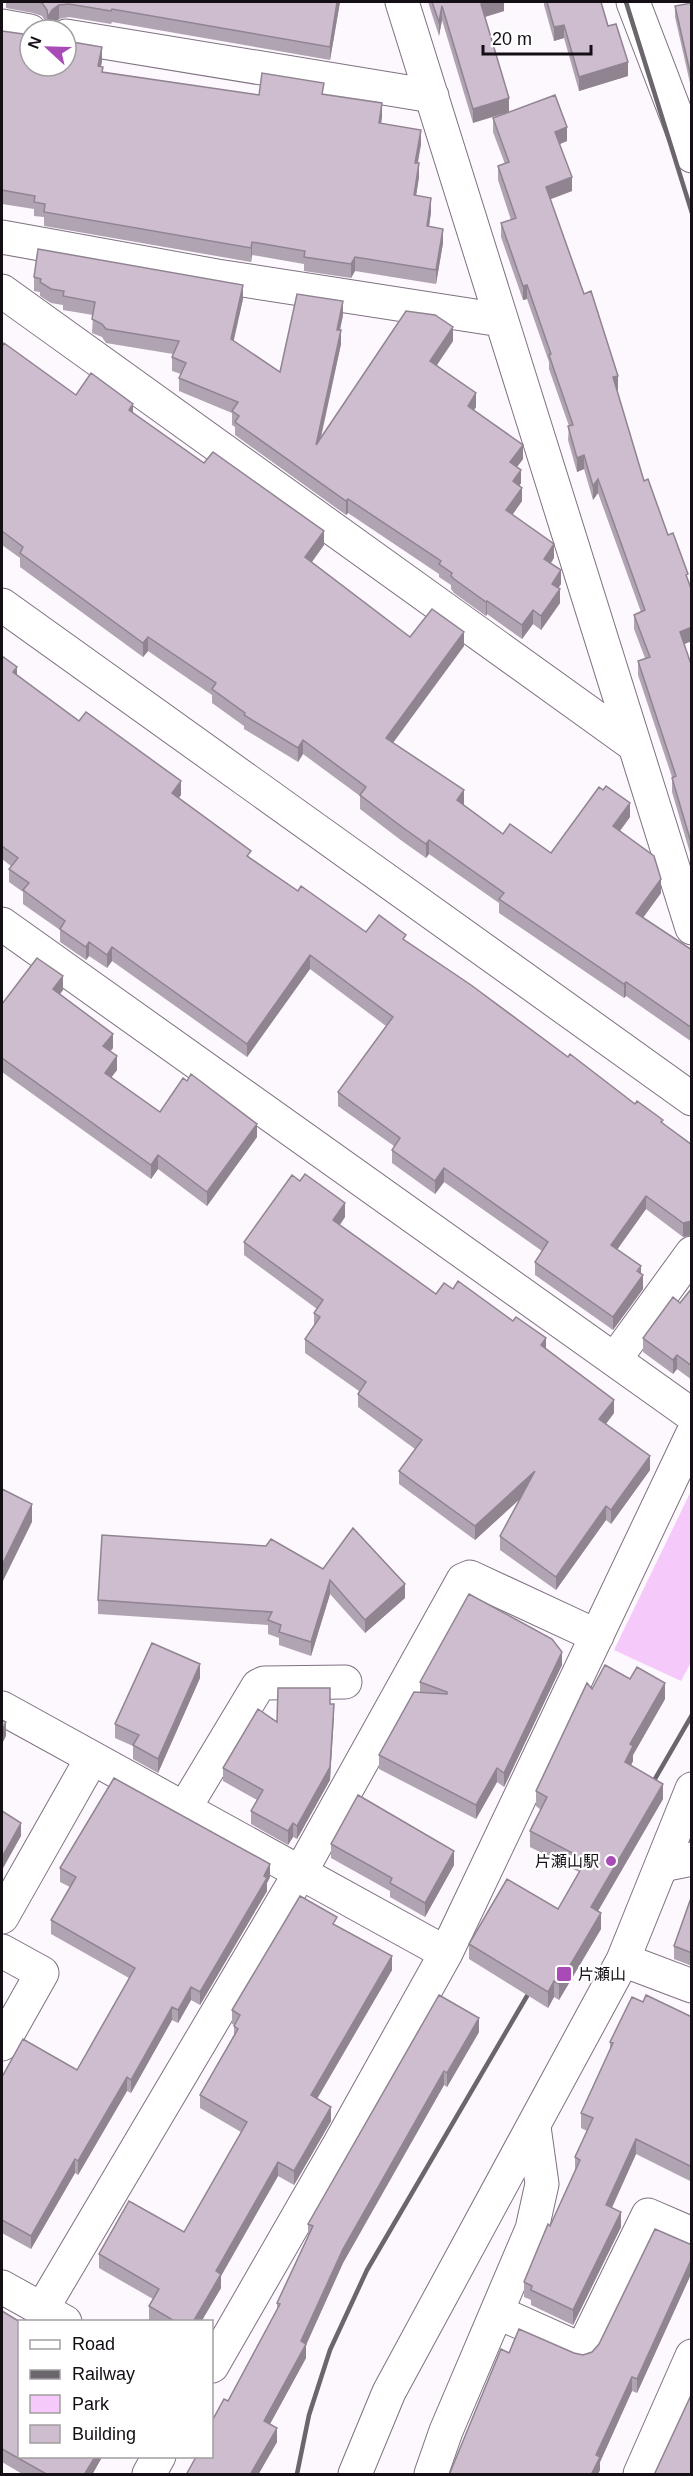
<svg xmlns="http://www.w3.org/2000/svg" width="693" height="2476" font-family="Arial,'Noto Sans JP',sans-serif">
	<rect width="100%" height="100%" fill="#fdf7fe"/>
	<path fill="#f5cafa" d="M691 1491V1662L681 1681 614 1650Z"/>
	<g fill="none" stroke-linecap="round" stroke-linejoin="round">
		<defs>
			<path id="minor" d="M402 2 692 928
				M2 26 30 31
				M66 36 432 96
				M2 237 217 276 501 320
				M2 291 634 745
				M2 924 692 1415
				M615 1359 692 1253
				M2 1708 446 1953
				M184 1809 258 1686 264 1683 345 1682
				M662 1865 692 1859
				M2 1917 92 1758
				M2 1951 42 1973 2 2044
				M2 2287 65 2322
				M42 2309 300 1873 463 1580 470 1577 597 1636
				M497 2312 582 2350 648 2215 692 2234
				M212 2366 339 2145 446 1953 692 1435
				M149 2474 159 2456
				M431 2474 446 2431 532 2229 542 2184 534 2127
				M640 2474 692 2356"/>
			<path id="tertiary" d="M633 2 692 156
				M2 605 692 1099
				M623 1960 692 1986
				M355 2474 389 2392 623 1960 692 1789"/>
		</defs>
		<use href="#minor" stroke="#7f7181" stroke-width="35"/>
		<use href="#tertiary" stroke="#7f7181" stroke-width="35"/>
		<use href="#minor" stroke="#fff" stroke-width="33"/>
		<use href="#tertiary" stroke="#fff" stroke-width="33"/>
		<path stroke="#6b656c" stroke-width="4.5" d="M626 2 692 213
			M648 1791 692 1715
			M297 2474 309 2415 330 2350 367 2270 527 1996"/>
	</g>
	<path fill="#b0a3b2" d="M6 2H340L330 60 112 22 111 24 69 17 59 19 52 24 49 30 47 24 42 16 33 13 6 8Z
		M428 2H504V11L485 17 473 123 442 20 439 36Z
		M544 2H601L608 26 628 76 579 91 564 38 554 41 544 5Z
		M692 3V92L675 17V6Z
		M2 31 27 36 102 61 101 66 103 72 259 95 324 94 382 117 381 123 421 144 418 163 419 177 416 195 431 212 429 227 443 243 436 284 355 271 351 278 304 271V264L252 255 251 262 44 226V217L34 216V209L2 204Z
		M493 118 567 141 560 144 572 191 550 199 618 390H617L684 644 692 667 690 853 672 792V777L638 675V661L645 658 634 629V615L641 612 598 493 593 500 584 469 577 472 568 440 569 426 549 369V362L527 299 523 300 501 237V223L511 220 498 180V166L505 164 493 132Z
		M34 277 243 299 233 341 280 372 343 315 340 330 341 344 321 438 453 341 437 365 476 407 474 410 523 459 517 467 521 483 519 486 522 501 512 515 554 558 551 563 561 584 558 588 560 603 541 630 533 624 522 639 487 614 486 616 454 593 451 589V585L439 577V574L348 513 346 515 235 435V427L232 425V413L179 391V378L181 374 172 371V357L173 354 106 343 102 337 92 333 93 315 63 310V305L51 303 40 296V292L34 291Z
		M2 347 76 395 133 413 204 463 324 545 312 562 410 637 464 646 393 743 464 804V805L503 834 551 853 630 817 620 831 661 893 643 918 692 950V1042L626 996 624 998 499 913V903L429 854 426 858 402 841 360 809V796L303 754 298 762 244 729V726L212 703V695L148 651 143 657 20 567V558L2 545Z
		M2 656 17 675 181 795 179 798 251 858 298 891 366 932 406 941 692 1145V1235L683 1237 646 1209 617 1250 641 1274 643 1289 613 1330 535 1275V1262L542 1251 444 1182 435 1194 392 1163V1150L394 1146 338 1106V1092L386 1026 310 969 247 1057 112 961 107 968 89 956 86 960 60 942V930L23 904V892L9 882V869L11 866 2 859Z
		M63 990 60 994 113 1048 110 1051 117 1070 111 1077 160 1112 257 1137 207 1206 158 1169 151 1179 2 1072V1004Z
		M345 1217 340 1225 436 1294 546 1349 614 1413 606 1424 650 1470 611 1524 606 1520 556 1590 500 1550V1536L520 1499 475 1540 399 1484V1471L415 1449 358 1407V1394L359 1391 305 1353V1339L314 1326V1313L317 1309 244 1255V1242Z
		M692 1288V1380L677 1369 673 1374 643 1352V1338L680 1303Z
		M323 1569 405 1598 365 1633 330 1594 311 1656 279 1645V1638L268 1634V1625L98 1614V1600Z
		M562 1665 504 1787 497 1782 476 1819 379 1769V1755L420 1692V1682Z
		M200 1678 158 1773 133 1759V1746L115 1738V1724Z
		M592 1689 665 1699 633 1755V1761L631 1765 663 1799 598 1911 601 1929 559 2000 554 1997 548 2008 469 1959V1944L558 1909 579 1872 530 1847V1831L541 1810 536 1806V1791Z
		M330 1704 334 1718 330 1780 297 1839 293 1837 288 1845 251 1824V1811L257 1800 223 1781V1768L277 1722Z
		M331 1844 454 1865 425 1917 390 1897V1891L331 1858Z
		M60 1868 270 1877 267 1883V1891L200 2005 191 2000 178 2023 172 2020 131 2093 127 2091 78 2175 75 2173 31 2249 2 2233V2077L77 2070 129 1978 51 1934V1920L70 1887 60 1882Z
		M692 1895V1966L674 1959V1946Z
		M337 1926 392 1970 317 2099 331 2121 294 2185 278 2176 221 2276V2288L201 2322H152L149 2320V2306L153 2299 99 2268V2254L184 2232 241 2132 200 2108V2095L234 2035V2025L232 2024V2010Z
		M643 2002 692 2017V2182L636 2154 612 2208 621 2227 573 2325 531 2305V2300L524 2297V2282L575 2172V2157L587 2131 581 2128V2113L610 2050V2042Z
		M479 2032 447 2087 444 2085 343 2263 306 2345V2358L270 2424 277 2442 258 2475H186L228 2401 277 2309V2303L308 2236V2224Z
		M692 2245V2272L637 2393 632 2391 600 2462V2470L509 2353H574L583 2355 592 2352Z
		M2 2311 20 2457H102L92 2475H24L2 2462Z"/>
	<path fill="#908491" d="M337 2H340L330 60V47Z
		M490 2H504V11L481 18V4Z
		M59 5V19L52 24 48 30V17L52 10Z
		M442 6V20L439 36V22Z
		M564 25V38L554 41V27Z
		M102 47V61L98 80V66Z
		M628 62V76L579 91V77Z
		M509 98V112L473 123V109Z
		M382 103V117L379 137V123Z
		M567 127V141L555 146V132Z
		M421 130V144L415 176V163Z
		M419 163V177L414 209V195Z
		M572 177V191L546 201V187Z
		M431 198V212L427 240V226Z
		M443 229V243L436 284V270Z
		M252 242V255L251 262V248Z
		M355 257V271L351 278V264Z
		M243 285V299L231 353V339Z
		M527 285V299L523 300V286Z
		M343 301V315L337 343V330Z
		M453 327V341L430 375V361Z
		M341 330V344L316 458V445Z
		M618 376V390L613 391V377Z
		M476 393V407L468 419V406Z
		M133 404V418L129 410Z
		M523 445V459L510 476V462Z
		M584 455V469L577 472V458Z
		M521 470V483L513 495V481Z
		M598 479V493L593 500V486Z
		M522 488V501L506 524V510Z
		M348 499V513L346 515V501Z
		M324 531V545L305 571V557Z
		M554 544V558L544 572V559Z
		M561 570V584L552 598V584Z
		M560 589V603L541 630V616Z
		M487 601V614L486 616V602Z
		M533 610V624L522 639V625Z
		M692 627V641L680 646V632Z
		M464 632V646L386 752V738Z
		M148 637V651L143 657V643Z
		M17 667V680L13 672Z
		M303 740V754L298 762V748Z
		M181 781V795L172 806V793Z
		M464 790V804L457 814V800Z
		M630 803V817L613 840V826Z
		M692 837V851L690 853V839Z
		M429 840V854L426 858V844Z
		M661 879V893L636 927V913Z
		M89 942V956L86 960V947Z
		M112 947V961L107 968V955Z
		M310 955V969L247 1057V1044Z
		M63 976V990L53 1003V989Z
		M626 982V996L624 998V984Z
		M113 1034V1048L103 1060V1046Z
		M117 1056V1070L105 1086V1073Z
		M257 1124V1137L207 1206V1192Z
		M158 1155V1169L151 1179V1165Z
		M444 1168V1182L435 1194V1181Z
		M646 1196V1209L611 1258V1245Z
		M345 1203V1217L333 1234V1220Z
		M692 1221V1235L683 1237V1223Z
		M641 1266V1278L643 1275V1289L613 1330V1317Z
		M546 1338V1352L541 1345Z
		M677 1355V1369L673 1374V1360Z
		M614 1400V1413L599 1433V1419Z
		M650 1456V1470L611 1524V1510Z
		M535 1471V1485L475 1540V1526Z
		M32 1504V1522L2 1583V1565Z
		M606 1506V1520L556 1590V1577Z
		M330 1580V1594L311 1656V1642Z
		M405 1584V1598L365 1633V1620Z
		M562 1652V1665L504 1787V1773Z
		M200 1664V1678L158 1773V1759Z
		M665 1683V1699L633 1755V1761L625 1778V1762L630 1744Z
		M334 1704 330 1780 297 1839V1826Z
		M6 1722V1736L2 1744V1731Z
		M497 1768V1782L476 1819V1805Z
		M663 1784V1799L591 1923V1907Z
		M21 1823V1836L2 1870V1857Z
		M293 1823V1837L288 1845V1831Z
		M454 1851V1865L425 1917V1903Z
		M270 1864V1877L267 1883V1891L200 2005V1992Z
		M601 1913V1929L559 2000V1984Z
		M392 1956V1970L311 2109V2095Z
		M554 1981V1997L548 2008V1992Z
		M191 1987V2000L178 2023V2010Z
		M172 2007V2020L131 2093V2080Z
		M479 2018V2032L447 2087V2073Z
		M444 2071V2085L343 2263 306 2345V2358L264 2435V2421L343 2249Z
		M127 2077V2091L78 2175V2161Z
		M331 2107V2121L294 2185V2171Z
		M636 2139V2154L606 2220V2205Z
		M75 2159V2173L31 2249V2236Z
		M278 2162V2176L221 2276V2288L201 2322H193L216 2271Z
		M621 2212V2227L573 2325V2310Z
		M692 2258V2272L637 2393V2379Z
		M632 2377V2391L600 2462V2470L598 2475H591L596 2455Z
		M277 2428V2442L258 2475H250Z
		M95 2457H102L92 2475H84Z"/>
	<path fill="#cdbdcf" stroke="#908491" stroke-width="1.5" d="M39 2H337L330 47 112 9 111 11 69 4 59 5 52 10 48 17 47 10 42 3Z
		M432 2H490L481 4 509 98 473 109 442 6 439 22Z
		M547 2H601L608 26 616 24 628 62 579 77 564 25 554 27Z
		M692 3V81L675 6Z
		M48 22 49 30H43H44Z
		M2 31 30 35V66H66V41L102 47 98 66 103 67 102 72 259 95 262 73 324 83 322 94 382 103 379 123 421 130 415 163H419L414 195 431 198 427 226 443 229 436 270 355 257 351 264 304 257 305 251 252 242 251 248 44 212 45 204 34 202 35 196 2 190Z
		M555 95 567 127 555 132 572 177 546 187 584 294 591 291 618 376 613 377 644 481 648 479 668 535 673 533 688 574 686 575 692 591V627L680 632 692 667V837L690 839 672 778 676 776 638 661 650 657 634 615 645 610 598 479 593 486 584 455 577 458 568 426 573 425 549 355 551 354 527 285 523 286 501 223 516 218 498 166 509 162 493 118Z
		M38 249 243 285 231 339 280 372 297 294 343 301 337 330H341L316 445 406 311 435 315 453 327 430 361 476 393 468 406 523 445 510 462 521 470 513 481 522 488 506 510 554 544 544 559 561 570 552 584 560 589 541 616 533 610 522 625 487 601 486 602 454 579 451 576 452 573 439 564 441 561 348 499 346 501 235 422 239 416 232 411 238 402 179 378 186 363 172 357 179 341 106 329 102 324 92 319 95 302 63 296 64 291 51 289 40 282 41 279 34 277Z
		M4 343 76 395 91 373 133 404 129 410 204 463 213 452 324 531 305 557 410 637 432 609 464 632 386 738 464 790 457 800 503 834 510 824 551 853 599 787 603 790 606 786 630 803 613 826 654 856 661 879 636 913 692 950V1028L626 982 624 984 499 899 504 893 429 840 426 844 402 827 360 795 366 787 303 740 298 748 244 715 245 713 212 689 216 683 148 637 143 643 20 553 23 547 2 531V347Z
		M2 656 17 667 13 672 79 721 86 712 181 781 172 793 251 851 247 856 298 891 301 886 366 932 379 915 406 935 403 939 471 985 568 1057 570 1054 635 1104 637 1101 663 1120 661 1122 692 1145V1221L683 1223 646 1196 611 1245 641 1266 637 1271 643 1275 613 1317 535 1262 548 1242 444 1168 435 1181 392 1150 400 1138 338 1092 393 1017 310 955 247 1044 112 947 107 955 89 942 86 947 60 929 65 921 23 890 29 883 9 869 18 858 2 846Z
		M37 958 63 976 53 989 113 1034 103 1046 117 1056 105 1073 160 1112 183 1078 187 1081 191 1074 257 1124 207 1192 158 1155 151 1165 2 1058V1004Z
		M305 1174 345 1203 333 1220 436 1294 444 1283 453 1289 458 1281 513 1321 516 1317 546 1338 541 1345 614 1400 599 1419 650 1456 611 1510 606 1506 556 1577 500 1536 535 1471 475 1526 399 1471 422 1440 358 1394 366 1382 305 1339 320 1317 314 1313 323 1300 244 1242 292 1175 300 1181Z
		M692 1288V1366L677 1355 673 1360 643 1338 673 1297 680 1303Z
		M2 1489 32 1504 2 1565Z
		M353 1528 405 1584 365 1620 330 1580 311 1642 279 1632 281 1625 268 1620 272 1612 98 1600 102 1535 266 1546 271 1539 323 1569Z
		M469 1594 552 1639 562 1652 504 1773 497 1768 476 1805 379 1755 414 1692 447 1694V1692L420 1682Z
		M152 1643 200 1664 158 1759 133 1745 139 1735 115 1724Z
		M605 1665 630 1679 637 1667 665 1683 630 1744 633 1746 625 1762 663 1784 591 1907 601 1913 559 1984 554 1981 548 1992 469 1944 507 1879 558 1909 586 1860 530 1831 547 1797 536 1791 587 1683 592 1689Z
		M278 1688H330V1704H334L330 1767 297 1826 293 1823 288 1831 251 1811 263 1790 223 1768 258 1709 277 1722Z
		M2 1720 6 1722 2 1731Z
		M114 1778 270 1864 264 1876 267 1878 200 1992 191 1987 178 2010 172 2007 131 2080 127 2077 78 2161 75 2159 31 2236 2 2220V2077L23 2039 77 2070 135 1968 51 1920 76 1877 60 1868Z
		M358 1795 454 1851 425 1903 390 1883 392 1878 331 1844Z
		M2 1811 21 1823 2 1857Z
		M692 1895V1953L674 1946Z
		M300 1896 337 1917 333 1924 392 1956 311 2095 331 2107 294 2171 278 2162 216 2271 221 2274 193 2322H176L149 2306 159 2289 99 2254 129 2201 184 2232 247 2122 200 2095 238 2029 234 2026 240 2015 232 2010Z
		M439 1995 479 2018 447 2073 444 2071 343 2249 301 2341 306 2344 264 2421 277 2428 250 2475H186L196 2457H212V2421L224 2399 228 2401 280 2304 277 2303 313 2226 308 2224Z
		M646 1995 692 2017V2167L636 2139 606 2205 621 2212 573 2310 531 2290 532 2286 524 2282 548 2224 550 2226 580 2160 575 2157 593 2118 581 2113 613 2043 610 2042 632 1997 643 2002Z
		M655 2229 692 2245V2258L637 2379 632 2377 596 2455 600 2457 591 2475H449L501 2349 509 2353 519 2329 574 2353 583 2355 592 2352 599 2344Z
		M2 2311 20 2322V2457H95L84 2475H48L2 2449Z
		M692 2393V2475H654Z"/>
	<g fill="#a84bb6" stroke="#fff" stroke-width="2">
		<circle cx="611" cy="1861" r="6"/>
		<rect x="556" y="1966" width="16" height="16" rx="3"/>
	</g>
	<g text-anchor="middle" stroke-width="4.5" stroke-linejoin="round" paint-order="stroke">
		<g font-size="16" fill="#140f15" stroke="#fff" text-anchor="end">
			<text x="599" y="1867">片瀬山駅</text>
			<text x="578" y="1980" text-anchor="start">片瀬山</text>
		</g>
	</g>
	<rect width="693" height="2476" fill="none" stroke="#140f15" stroke-width="6"/>
	<rect x="18" y="2320" width="195" height="138" fill="#ffffff" stroke="#a19fa1" stroke-width="1.5"/>
	<rect x="30" y="2340" width="30" height="9" fill="#ffffff" stroke="#a19fa1" stroke-width="1.5"/>
	<text x="72" y="2350" font-size="18" fill="#140f15">Road</text>
	<rect x="30" y="2370" width="30" height="9" fill="#6b656c" stroke="#a19fa1" stroke-width="1.5"/>
	<text x="72" y="2380" font-size="18" fill="#140f15">Railway</text>
	<rect x="30" y="2395" width="30" height="18" fill="#f5cafa" stroke="#a19fa1" stroke-width="1.5"/>
	<text x="72" y="2410" font-size="18" fill="#140f15">Park</text>
	<rect x="30" y="2425" width="30" height="18" fill="#cdbdcf" stroke="#a19fa1" stroke-width="1.5"/>
	<text x="72" y="2440" font-size="18" fill="#140f15">Building</text>
	<g transform="translate(48 48) rotate(292)"><circle r="28" fill="#ffffff" stroke="#a19fa1" stroke-width="1.5"/>
	<path d="M0-4.5L10 22L0 15L-10 22Z" fill="#a84bb6"/>
	<text y="-9" font-size="16" font-weight="bold" text-anchor="middle" fill="#140f15">N</text>
	</g>
	<path d="M483 45v9h108v-9" fill="none" stroke="#140f15" stroke-width="3"/>
	<text x="492" y="45" font-size="18" fill="#140f15" stroke="#ffffff" stroke-width="4.5" paint-order="stroke">20 m</text>
</svg>
